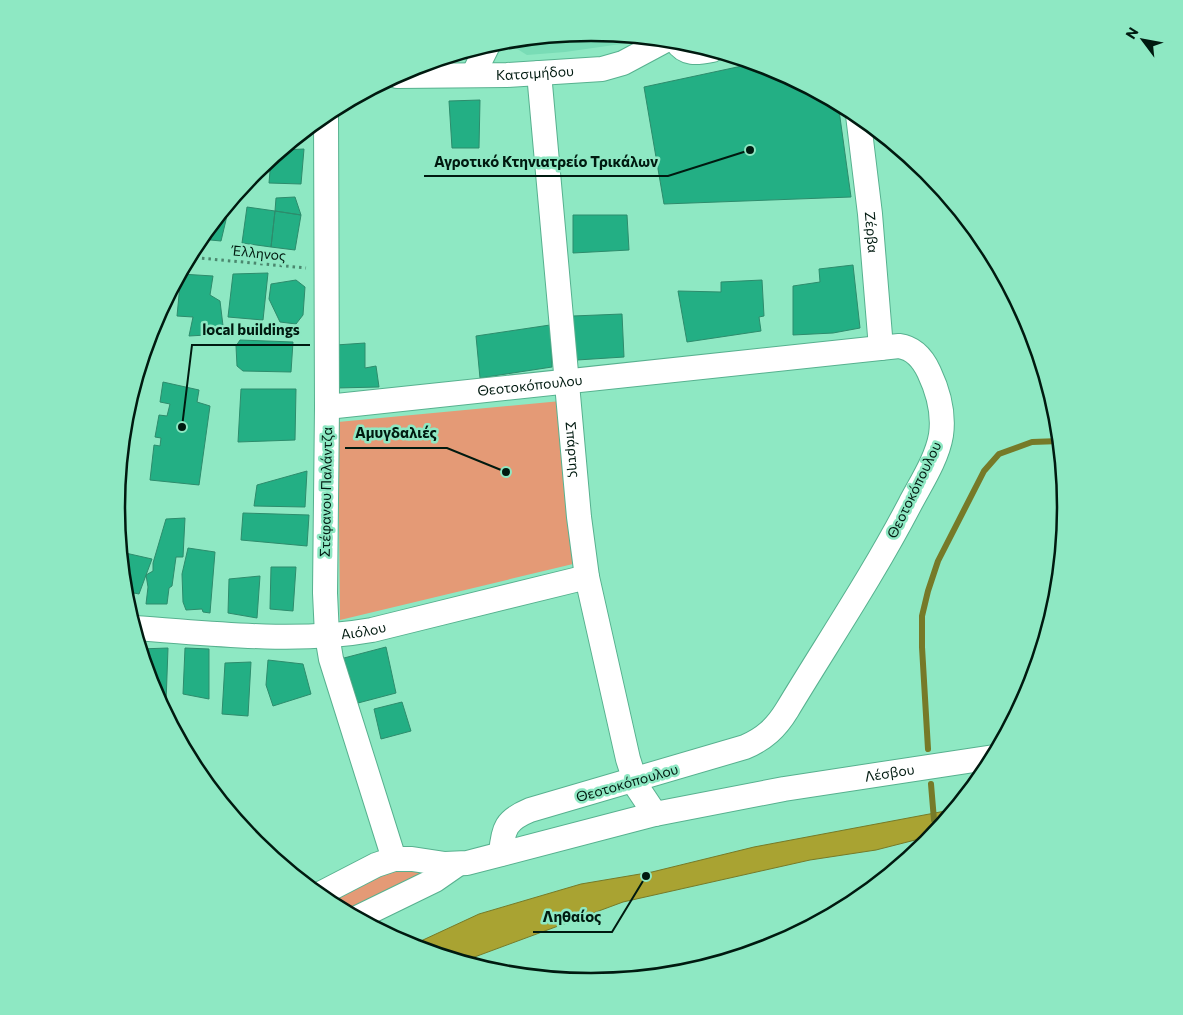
<svg xmlns="http://www.w3.org/2000/svg" width="1183" height="1015" font-family="Commissioner,sans-serif">
	<rect width="100%" height="100%" fill="#8ee8c3"/>
	<path fill="#79dcb6" d="M591 33 643 38 628 43 565 52 527 55 506 42 507 41Z"/>
	<path fill="#e49a76" d="M561 401 573 564 340 620 338 422Z
		M401 866 421 870 425 874 351 915 327 902Z"/>
	<path fill="#a9a332" stroke="#767a28" d="M956 809 932 838H923L876 850 810 860 623 902 461 962 410 946 479 914 581 884 652 872 754 847Z"/>
	<g fill="none" stroke-linecap="round" stroke-linejoin="round">
		<path stroke="#767a28" stroke-width="6" d="M928 749 922 647V616L928 591 938 561 984 471 999 454 1032 442 1060 441
			M931 784 934 820"/>
	</g>
	<path fill="#23af84" stroke="#2d8c6c" d="M756 63 774 69 838 103 851 197 664 204 644 87Z
		M480 100 479 148H452L449 101Z
		M304 149 301 184 269 183 271 159 282 150Z
		M295 197 301 215 275 211 276 198Z
		M230 203 221 241 200 239Z
		M247 207 275 211 271 247 242 243Z
		M275 211 301 215 295 250 271 247Z
		M573 215H627L629 250 573 253Z
		M853 265 860 328 833 333 793 335V286L820 282 819 269Z
		M268 273 263 320 228 317 233 274Z
		M181 274 213 276 210 295 220 301 224 334 189 336 193 317 177 316Z
		M296 280 305 287 303 315 296 324 280 322 269 299 271 284Z
		M762 280 764 316 759 317 761 331 687 342 678 291 721 292V282Z
		M174 287 160 328H152L153 325Z
		M622 314 624 357 577 360 573 316Z
		M550 325 552 367 480 378 476 336Z
		M240 340 293 342 291 372 243 371 237 366 236 346Z
		M365 343V368L376 366 379 387 336 388V345Z
		M163 382 199 390 197 402 210 406 199 485 150 480 154 445 160 446 161 438 155 437 159 415 167 416 170 404 160 402Z
		M241 389H296L295 440 238 442Z
		M307 471 305 507 254 506 257 485Z
		M243 513 309 515 307 546 241 540Z
		M185 518 183 557H176L172 586 169 588 167 604H146L148 587 146 575 153 571V563L166 519Z
		M188 548 215 552 210 613 203 612 202 609 186 610 183 602 182 574Z
		M121 552 152 559 139 594 134 593 129 612 126 600Z
		M271 567H296L293 611 270 609Z
		M260 576 257 618 228 613 229 579Z
		M386 647 396 693 358 703 344 658Z
		M168 648 166 703 160 702 153 689 140 649Z
		M185 648 209 649V699L183 694Z
		M268 660 303 664 311 694 273 706 266 685Z
		M251 662 248 716 222 714 225 663Z
		M402 702 411 731 381 739 374 709Z"/>
	<g fill="none" stroke-linecap="round" stroke-linejoin="round">
		<defs>
			<g id="street">
				<path d="M676 41C685 55 697 53 712 50"/>
				<path id="s1" d="M539 73 579 517 587 577 628 759 637 787 655 814"/>
				<path d="M473 75 488 45"/>
				<path id="s2" d="M397 76 507 75 602 69 623 63 666 40"/>
				<path d="M326 114 327 407 325 593 327 635 331 659 394 859"/>
				<path id="s3" d="M858 115 870 214 881 348"/>
				<path id="s4" d="M327 407 899 346C914 348 923 359 929 372 938 391 944 414 941 435 937 459 921 483 910 504 873 575 828 642 787 710 776 728 764 739 745 747L530 810C506 820 503 828 501 854"/>
				<path id="s5" d="M134 628C212 633 294 644 372 630L587 577"/>
				<path id="s6" d="M318 895 376 865 394 859H412L445 864 467 863 655 814 784 789 994 757"/>
				<path d="M357 918 435 880 458 864"/>
			</g>
		</defs>
		<use href="#street" stroke="#57b18f" stroke-width="26"/>
		<path stroke="#4b876e" stroke-width="3" stroke-dasharray="2.5 4" stroke-linecap="butt" d="M189 257 306 268"/>
		<use href="#street" stroke="#fff" stroke-width="24"/>
	</g>
	<g text-anchor="middle" stroke-width="5" stroke-linejoin="round" paint-order="stroke">
		<g font-size="14" fill="#001a10" stroke="#8ee8c3">
			<text dy="5" stroke="none"><textPath href="#s2" startOffset="138">Κατσιμήδου</textPath></text>
			<text dy="5" stroke="none"><textPath href="#s3" startOffset="118">Ζέρβα</textPath></text>
			<text transform="translate(259 253) rotate(6)" y="5">Έλληνος</text>
			<text dy="5" stroke="none"><textPath href="#s4" startOffset="204">Θεοτοκόπουλου</textPath></text>
			<text dy="5" stroke="none"><textPath href="#s1" startOffset="378">Σπάρτης</textPath></text>
			<text transform="translate(914 490) rotate(-64)" y="5">Θεοτοκόπουλου</text>
			<text transform="translate(326 492) rotate(-89)" y="5">Στέφανου Παλάντζα</text>
			<text dy="5" stroke="none"><textPath href="#s5" startOffset="230">Αιόλου</textPath></text>
			<text dy="5" stroke="none"><textPath href="#s6" startOffset="590">Λέσβου</textPath></text>
			<text transform="translate(627 783) rotate(-16)" y="5">Θεοτοκόπουλου</text>
		</g>
	</g>
	<path d="M0 0H1183V1015H0ZM125 507a466 466 0 1 1 932 0a466 466 0 1 1-932 0Z" fill="#8ee8c3" fill-rule="evenodd"/>
	<path fill="none" stroke="#001a10" stroke-width="2.5" d="M125 507a466 466 0 1 1 932 0a466 466 0 1 1-932 0Z"/>
	<path fill="none" stroke="#001a10" stroke-width="2" d="M750 150L668 176H424M182 427L192 345H310M506 472L447 448H345M646 876L612 932H533"/>
	<g fill="#001a10" stroke="#8ee8c3" stroke-width="2">
		<circle cx="750" cy="150" r="5"/>
		<circle cx="182" cy="427" r="5"/>
		<circle cx="506" cy="472" r="5"/>
		<circle cx="646" cy="876" r="5"/>
	</g>
	<g font-size="15" text-anchor="middle" font-weight="bold" fill="#001a10" stroke="#8ee8c3" stroke-width="5" stroke-linejoin="round" paint-order="stroke">
		<text x="546" y="167">Αγροτικό Κτηνιατρείο Τρικάλων</text>
		<text x="251" y="335">local buildings</text>
		<text x="396" y="438">Αμυγδαλιές</text>
		<text x="572" y="922">Ληθαίος</text>
	</g>
	<g transform="translate(1143 40) rotate(302)" stroke="#8ee8c3" stroke-width="4" paint-order="stroke">
	<path d="M0-4L9 19L0 12L-9 19Z" fill="#001a10"/>
	<text y="-8" font-size="14" font-weight="bold" text-anchor="middle" fill="#001a10">N</text>
	</g>
</svg>
